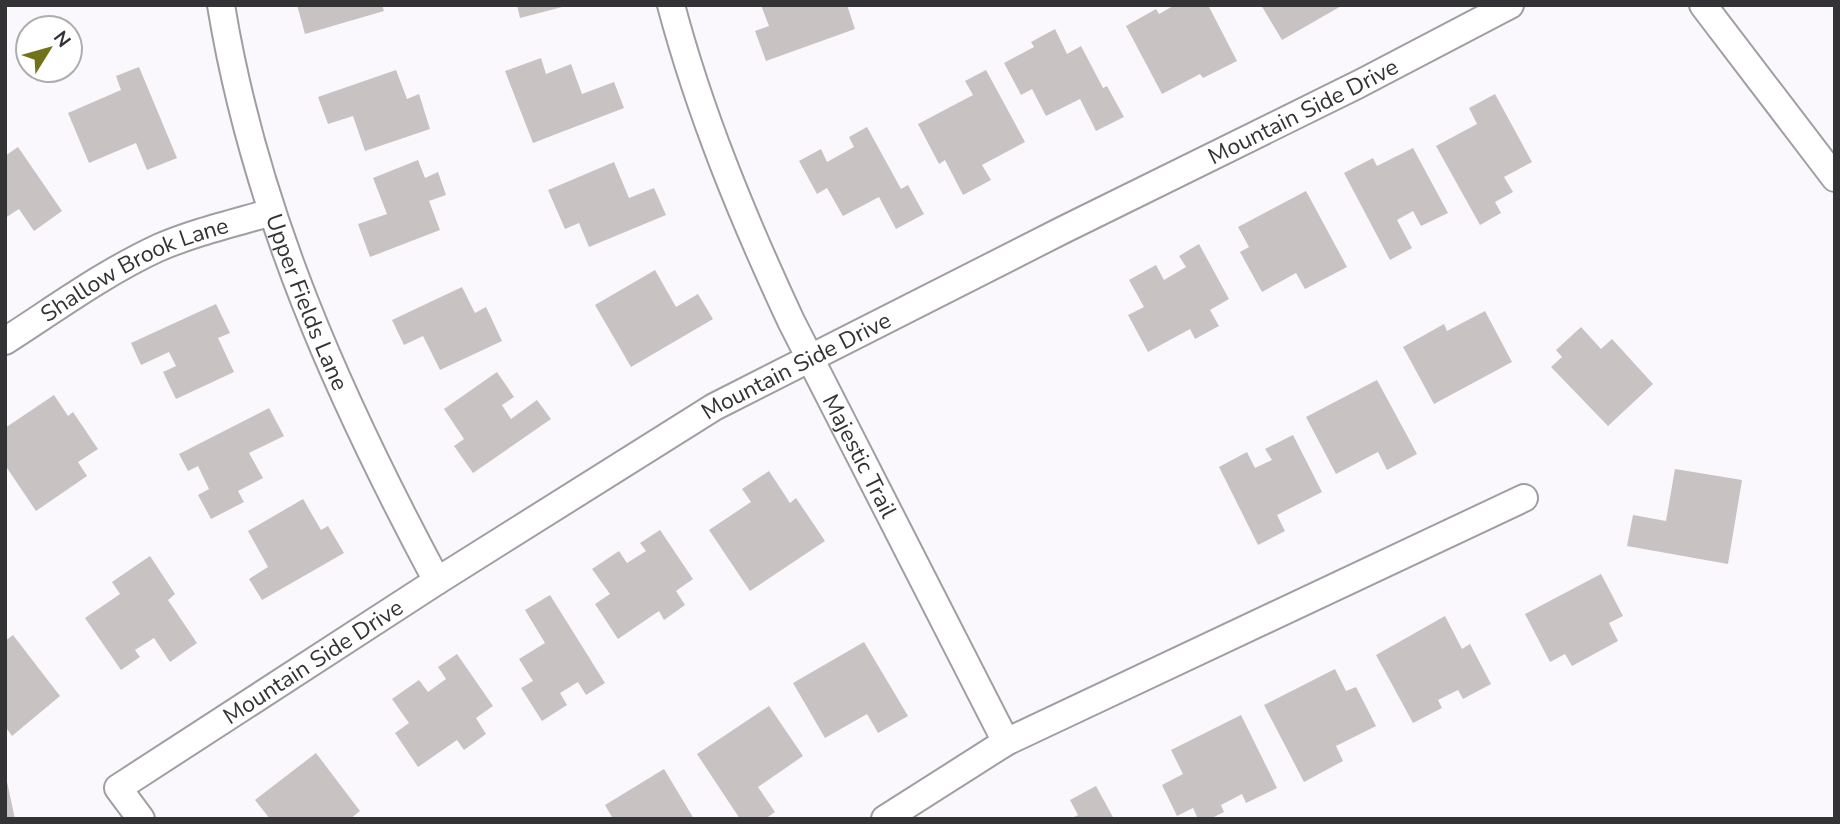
<svg xmlns="http://www.w3.org/2000/svg" width="1840" height="824" font-family="'Nunito Sans',sans-serif">
	<rect width="100%" height="100%" fill="#faf8fc"/>
	<path fill="#c8c3c2" d="M297 5H382L384 11 305 34Z
		M517 5H566V6L520 18Z
		M761 5H847L855 29 766 61 755 31 769 26Z
		M1175 5H1208L1237 61 1203 78 1200 74 1162 94 1126 26 1156 9 1159 14Z
		M1261 5H1343L1282 40Z
		M1055 29 1067 54 1081 46 1103 88 1107 86 1124 117 1096 131 1080 99 1046 116 1032 89 1021 95 1004 63 1034 47 1031 42Z
		M541 58 546 74 571 64 582 94 614 82 624 108 533 143 505 71Z
		M139 67 177 158 147 170 136 143 89 163 68 113 121 90 116 76Z
		M396 70 407 99 419 94 430 129 365 151 353 116 328 124 318 97Z
		M986 70 1025 142 982 165 991 180 963 195 945 160 939 164 918 124 973 95 965 81Z
		M1495 94 1532 162 1504 177 1513 192 1495 202 1501 213 1480 225 1436 146 1477 124 1469 108Z
		M867 127 901 189 908 185 924 214 896 229 879 197 843 216 827 188 817 194 799 161 821 149 827 162 854 147 849 137Z
		M18 147 62 211 34 231 19 209 5 218V156Z
		M1413 148 1448 213 1421 226 1413 211 1397 220 1412 248 1390 260 1344 173 1373 158 1377 166Z
		M418 160 425 178 438 172 446 195 429 201 440 230 370 257 358 224 387 214 373 178Z
		M614 162 629 198 654 188 666 215 589 247 579 223 565 229 548 190Z
		M1306 191 1347 267 1305 289 1296 273 1262 292 1240 252 1249 247 1238 227Z
		M1199 244 1229 299 1210 310 1219 326 1195 339 1190 329 1148 352 1128 315 1144 307 1129 280 1156 265 1164 280 1186 267 1179 256Z
		M655 270 676 307 698 294 713 319 631 367 595 305Z
		M462 287 475 313 486 307 502 341 440 370 423 336 404 345 392 320Z
		M216 304 230 333 218 338 234 372 176 399 163 372 176 366 169 352 141 365 131 343Z
		M1485 311 1512 362 1434 404 1403 347 1444 324 1447 331Z
		M1581 327 1601 349 1612 339 1653 384 1608 426 1551 367 1562 357 1556 350Z
		M497 372 514 397 502 405 511 419 537 400 551 419 473 473 454 446 464 439 444 409Z
		M1377 380 1417 454 1387 470 1378 452 1336 474 1306 417Z
		M54 395 68 416 73 412 98 449 78 462 87 476 36 511 5 465V428Z
		M269 408 284 436 249 453 263 478 238 491 244 502 211 519 198 495 209 489 198 466 188 471 179 454Z
		M1293 435 1322 492 1277 515 1285 531 1258 545 1219 467 1247 452 1255 468 1272 460 1265 449Z
		M1675 469 1742 480 1728 564 1627 546 1633 515 1666 521Z
		M769 471 790 503 796 498 825 541 750 591 709 530 751 502 742 489Z
		M303 499 321 530 328 526 344 553 262 600 249 579 268 567 248 531Z
		M660 530 693 579 676 591 685 605 664 620 659 611 618 639 595 604 610 594 592 569 619 551 627 563 646 551 640 543Z
		M150 556 175 594 168 600 197 643 170 662 154 638 135 650 140 657 121 670 85 618 120 594 112 582Z
		M1601 574 1623 616 1609 623 1618 641 1572 666 1565 654 1550 662 1525 614Z
		M550 595 605 683 586 695 578 682 560 693 567 705 542 721 521 688 533 681 519 659 545 643 525 610Z
		M1445 616 1462 649 1470 644 1491 684 1463 699 1458 690 1438 700 1442 708 1413 723 1376 655Z
		M13 635 60 696 12 736 7 729 5 731V641Z
		M864 642 908 716 878 733 867 714 825 738 793 683Z
		M457 654 493 706 476 718 486 734 464 750 457 740 418 767 395 733 409 723 392 699 419 680 428 692 446 679 438 667Z
		M1335 669 1346 691 1356 687 1376 726 1336 746 1343 761 1304 782 1264 705Z
		M769 706 803 756 758 787 775 812 765 819H740L697 754Z
		M1241 715 1277 788 1246 803 1242 794 1221 805 1224 812 1210 819H1198L1193 808 1177 816 1162 785 1183 774 1171 750Z
		M316 753 360 811 350 819H270L255 800Z
		M664 769 694 819H613L605 805Z
		M5 777H6L15 819H5Z
		M1096 786 1114 819H1070L1078 815 1070 800Z"/>
	<g fill="none" stroke-linecap="round" stroke-linejoin="round">
		<defs>
			<g id="street">
				<path id="s1" d="M221 5C255 212 339 398 437 581"/>
				<path id="s2" d="M671 5C700 114 743 218 791 321L1006 742"/>
				<path d="M1703 5 1835 178"/>
				<path id="s3" d="M5 341C55 309 104 273 158 248 195 232 234 223 272 212"/>
				<path id="s4" d="M141 819 118 788 437 581 714 407 1063 230 1359 84 1510 5"/>
				<path d="M885 819 1006 742 1524 498"/>
			</g>
		</defs>
		<use href="#street" stroke="#a09ea1" stroke-width="30"/>
		<use href="#street" stroke="#fff" stroke-width="26"/>
	</g>
	<g text-anchor="middle" stroke-width="5" stroke-linejoin="round" paint-order="stroke">
		<g font-size="23" fill="#333234" stroke="#fff">
			<text dy="8" stroke="none"><textPath href="#s4" startOffset="1405">Mountain Side Drive</textPath></text>
			<text dy="8" stroke="none"><textPath href="#s3" startOffset="149">Shallow Brook Lane</textPath></text>
			<text dy="8" stroke="none"><textPath href="#s1" startOffset="310">Upper Fields Lane</textPath></text>
			<text dy="8" stroke="none"><textPath href="#s4" startOffset="838">Mountain Side Drive</textPath></text>
			<text dy="8" stroke="none"><textPath href="#s2" startOffset="490">Majestic Trail</textPath></text>
			<text dy="8" stroke="none"><textPath href="#s4" startOffset="271">Mountain Side Drive</textPath></text>
		</g>
	</g>
	<rect width="1840" height="824" fill="none" stroke="#333234" stroke-width="14"/>
	<g transform="translate(49 49) rotate(53)"><circle r="33" fill="#ffffff" stroke="#adadae" stroke-width="2"/>
	<path d="M0-5L12 26L0 18L-12 26Z" fill="#70731a"/>
	<text y="-10" font-size="19" font-weight="bold" text-anchor="middle" fill="#333234">N</text>
	</g>
</svg>
